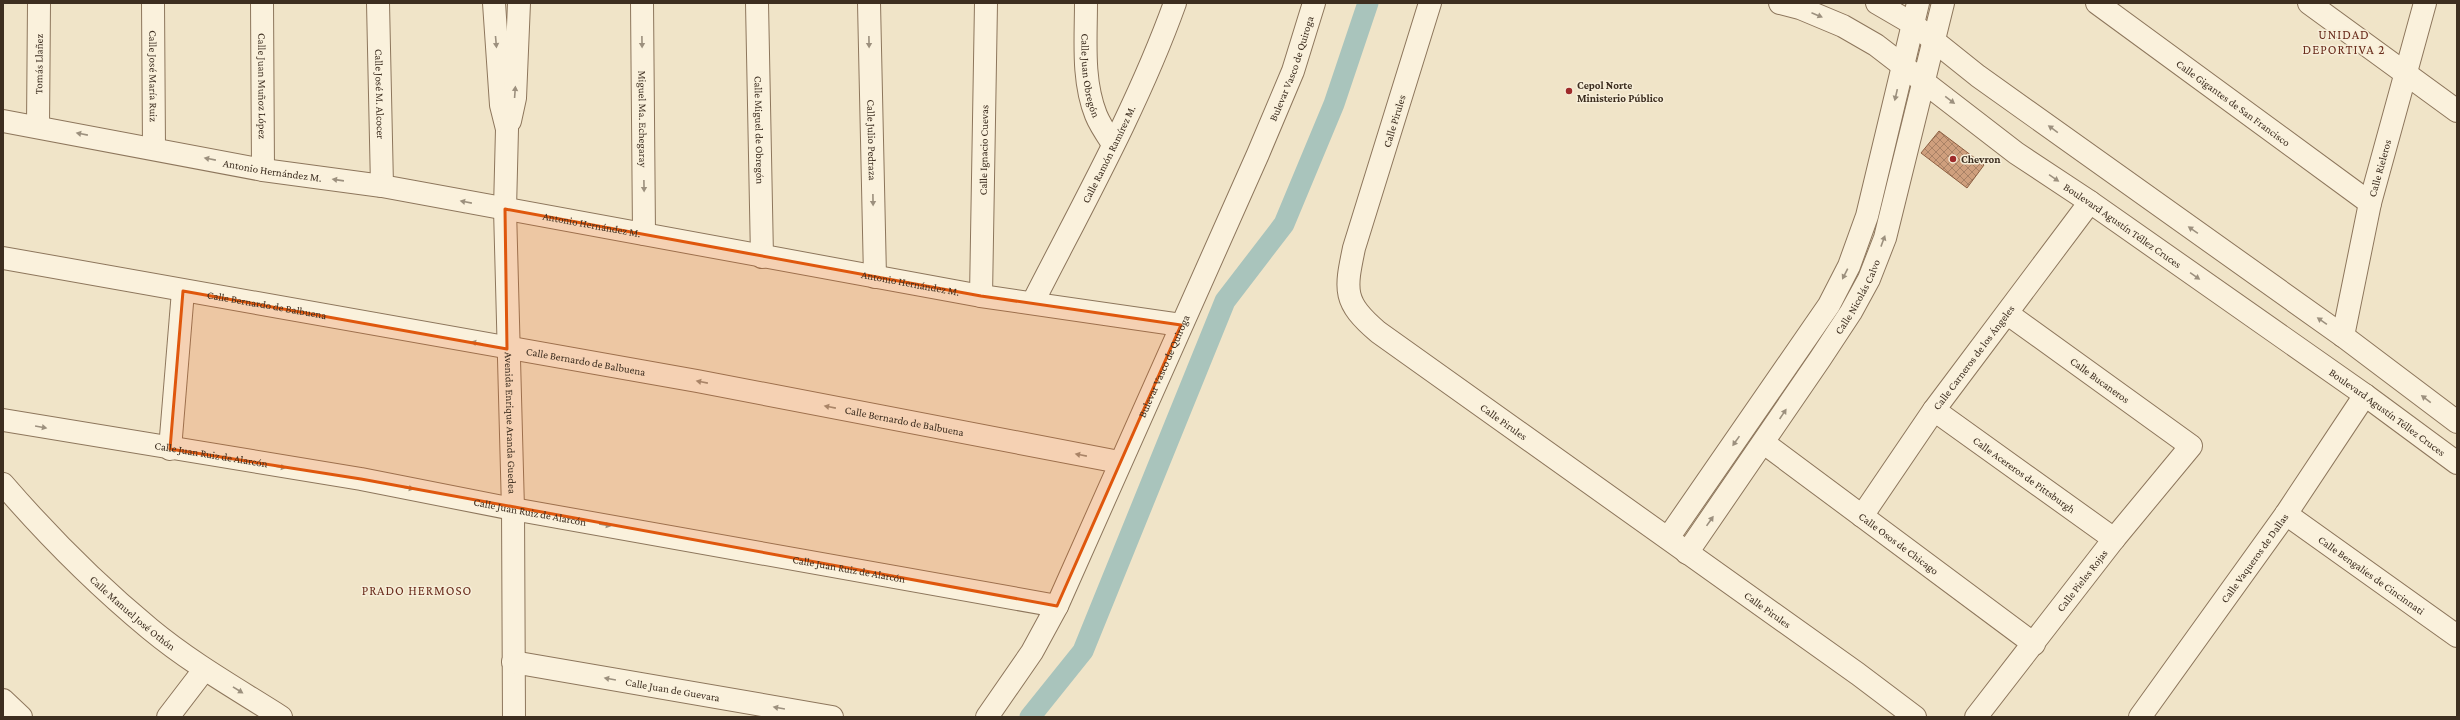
<svg xmlns="http://www.w3.org/2000/svg" width="2460" height="720" font-family="'Crimson Pro',serif">
	<defs>
		<pattern id="building-cross-hatch" width="8" height="8" patternUnits="userSpaceOnUse"><rect width="8" height="8" fill="#cf9f7d"/><path d="M0 0l8 8M0 8l8-8" fill="none" stroke="#a98266"/></pattern>
	</defs>
	<rect width="100%" height="100%" fill="#f0e4c8"/>
	<g fill="none" stroke-linecap="round" stroke-linejoin="round">
		<path stroke="#a9c4bc" stroke-width="21" d="M1030 717 1083 651 1225 301 1284 224 1334 104 1368 3"/>
	</g>
	<path fill="url(#building-cross-hatch)" stroke="#8d5f41" d="M1939 131 1984 165 1967 188 1921 153Z"/>
	<g fill="none" stroke-linecap="round" stroke-linejoin="round">
		<defs>
			<g id="minor">
				<path id="s1" d="M153 3 154 148"/>
				<path id="s2" d="M262 3 263 170"/>
				<path id="s3" d="M378 3 382 186"/>
				<path id="s4" d="M494 3 501 105 507 129 505 209 513 509 514 717"/>
				<path id="s5" d="M642 3 644 234"/>
				<path id="s6" d="M757 3 762 257"/>
				<path id="s7" d="M869 3 875 277"/>
				<path id="s8" d="M1086 3C1086 39 1082 80 1096 115 1100 125 1107 135 1113 144"/>
				<path id="s9" d="M1430 3 1354 248C1345 291 1343 302 1378 332L1858 674 1915 717"/>
				<path id="s10" d="M1780 3 1800 8 1843 26 1876 45 2016 153 2090 202 2365 395 2457 463"/>
				<path d="M1877 3 1913 24 1978 76 2343 336 2457 422"/>
				<path id="s11" d="M2097 3 2370 203"/>
				<path d="M2309 3 2457 111"/>
				<path id="s12" d="M3 121 263 170 382 186 981 296 1181 325"/>
				<path d="M510 121 515 98 519 3"/>
				<path id="s13" d="M38 126 39 3"/>
				<path id="s14" d="M3 258 697 381 1119 462"/>
				<path id="s15" d="M981 296 986 3"/>
				<path id="s16" d="M1033 302C1083 204 1138 106 1175 3"/>
				<path id="s17" d="M2343 336 2370 203 2425 3"/>
				<path id="s18" d="M1934 410 2114 539"/>
				<path id="s19" d="M3 420 361 479 513 509 1057 606"/>
				<path id="s20" d="M1764 443 2034 644"/>
				<path d="M170 449 183 291"/>
				<path id="s21" d="M3 484C48 536 98 586 150 629 191 663 237 689 281 717"/>
				<path id="s22" d="M2286 514 2457 636"/>
				<path id="s23" d="M1862 516 1934 410 2090 202"/>
				<path d="M1668 538 1829 305 1849 266 1867 216 1918 3"/>
				<path id="s24" d="M1687 553 1820 359 1851 312 1869 279 1885 238 1943 3"/>
				<path id="s25" d="M513 662 832 717"/>
				<path d="M3 700 21 717"/>
				<path d="M168 717 204 670"/>
				<path id="s26" d="M987 717 1032 652 1057 606 1258 154 1293 71 1314 3"/>
				<path id="s27" d="M1976 717 2114 539 2191 446 2008 314"/>
				<path id="s28" d="M2140 717 2286 514 2365 395"/>
			</g>
		</defs>
		<use href="#minor" stroke="#8d765c" stroke-width="24"/>
		<use href="#minor" stroke="#faf1dc" stroke-width="22"/>
	</g>
	<defs><path id="oneway-solid" d="M-6-.8H1V-3.2L6.5 0L1 3.2V.8H-6Z"/></defs>
	<g fill="#9c907e">
		<use href="#oneway-solid" transform="translate(1817 15) rotate(23)"/>
		<use href="#oneway-solid" transform="translate(496 42) rotate(85)"/>
		<use href="#oneway-solid" transform="translate(642 42) rotate(89)"/>
		<use href="#oneway-solid" transform="translate(869 42) rotate(89)"/>
		<use href="#oneway-solid" transform="translate(515 92) rotate(-86)"/>
		<use href="#oneway-solid" transform="translate(1896 95) rotate(103)"/>
		<use href="#oneway-solid" transform="translate(1950 100) rotate(37)"/>
		<use href="#oneway-solid" transform="translate(2053 129) rotate(-144)"/>
		<use href="#oneway-solid" transform="translate(82 134) rotate(-169)"/>
		<use href="#oneway-solid" transform="translate(210 159) rotate(-169)"/>
		<use href="#oneway-solid" transform="translate(2054 178) rotate(34)"/>
		<use href="#oneway-solid" transform="translate(338 180) rotate(-172)"/>
		<use href="#oneway-solid" transform="translate(644 186) rotate(89)"/>
		<use href="#oneway-solid" transform="translate(873 200) rotate(89)"/>
		<use href="#oneway-solid" transform="translate(466 202) rotate(-169)"/>
		<use href="#oneway-solid" transform="translate(2193 230) rotate(-145)"/>
		<use href="#oneway-solid" transform="translate(1883 241) rotate(-70)"/>
		<use href="#oneway-solid" transform="translate(1845 274) rotate(117)"/>
		<use href="#oneway-solid" transform="translate(2195 276) rotate(35)"/>
		<use href="#oneway-solid" transform="translate(2322 321) rotate(-145)"/>
		<use href="#oneway-solid" transform="translate(477 343) rotate(-169)"/>
		<use href="#oneway-solid" transform="translate(702 382) rotate(-169)"/>
		<use href="#oneway-solid" transform="translate(2426 399) rotate(-143)"/>
		<use href="#oneway-solid" transform="translate(830 407) rotate(-169)"/>
		<use href="#oneway-solid" transform="translate(1783 414) rotate(-56)"/>
		<use href="#oneway-solid" transform="translate(41 427) rotate(10)"/>
		<use href="#oneway-solid" transform="translate(1736 441) rotate(125)"/>
		<use href="#oneway-solid" transform="translate(1081 455) rotate(-169)"/>
		<use href="#oneway-solid" transform="translate(280 467) rotate(9)"/>
		<use href="#oneway-solid" transform="translate(408 488) rotate(11)"/>
		<use href="#oneway-solid" transform="translate(1710 521) rotate(-55)"/>
		<use href="#oneway-solid" transform="translate(605 525) rotate(10)"/>
		<use href="#oneway-solid" transform="translate(610 679) rotate(-170)"/>
		<use href="#oneway-solid" transform="translate(238 690) rotate(32)"/>
		<use href="#oneway-solid" transform="translate(779 708) rotate(-170)"/>
	</g>
	<path fill="#df570d" fill-opacity="0.2" stroke="#df570d" stroke-width="3" stroke-linejoin="round" d="M505 209 981 296 1181 325 1057 606 361 479 170 449 183 291 507 349Z"/>
	<g fill="#9e2a2b" stroke="#f7eed8" stroke-width="1.5">
		<circle cx="1569" cy="91" r="4"/>
		<circle cx="1953" cy="159" r="4"/>
	</g>
	<g text-anchor="middle" stroke-width="3" stroke-linejoin="round" paint-order="stroke">
		<g font-size="11" fill="#3d2e20" stroke="#f7eed8">
			<text dy="4" stroke="none"><textPath href="#s13" startOffset="62">Tomás Llañez</textPath></text>
			<text dy="4" stroke="none"><textPath href="#s26" startOffset="718">Bulevar Vasco de Quiroga</textPath></text>
			<text dy="4" stroke="none"><textPath href="#s8" startOffset="73">Calle Juan Obregón</textPath></text>
			<text dy="4" stroke="none"><textPath href="#s1" startOffset="73">Calle José María Ruiz</textPath></text>
			<text dy="4" stroke="none"><textPath href="#s2" startOffset="83">Calle Juan Muñoz López</textPath></text>
			<text dy="4" stroke="none"><textPath href="#s3" startOffset="91">Calle José M. Alcocer</textPath></text>
			<text dy="4" stroke="none"><textPath href="#s11" startOffset="169">Calle Gigantes de San Francisco</textPath></text>
			<text dy="4" stroke="none"><textPath href="#s5" startOffset="116">Miguel Ma. Echegaray</textPath></text>
			<text transform="translate(1394 121) rotate(-73)" y="4">Calle Pirules</text>
			<text dy="4" stroke="none"><textPath href="#s6" startOffset="127">Calle Miguel de Obregón</textPath></text>
			<text dy="4" stroke="none"><textPath href="#s7" startOffset="137">Calle Julio Pedraza</textPath></text>
			<text dy="4" stroke="none"><textPath href="#s15" startOffset="146">Calle Ignacio Cuevas</textPath></text>
			<text dy="4" stroke="none"><textPath href="#s16" startOffset="166">Calle Ramón Ramírez M.</textPath></text>
			<text dy="4" stroke="none"><textPath href="#s17" startOffset="172">Calle Rieleros</textPath></text>
			<text dy="4" stroke="none"><textPath href="#s12" startOffset="274">Antonio Hernández M.</textPath></text>
			<text dy="4" stroke="none"><textPath href="#s12" startOffset="598">Antonio Hernández M.</textPath></text>
			<text dy="4" stroke="none"><textPath href="#s10" startOffset="411">Boulevard Agustín Téllez Cruces</textPath></text>
			<text dy="4" stroke="none"><textPath href="#s12" startOffset="922">Antonio Hernández M.</textPath></text>
			<text dy="4" stroke="none"><textPath href="#s24" startOffset="308">Calle Nicolás Calvo</textPath></text>
			<text dy="4" stroke="none"><textPath href="#s14" startOffset="268">Calle Bernardo de Balbuena</textPath></text>
			<text dy="4" stroke="none"><textPath href="#s23" startOffset="194">Calle Carneros de los Ángeles</textPath></text>
			<text dy="4" stroke="none"><textPath href="#s14" startOffset="592">Calle Bernardo de Balbuena</textPath></text>
			<text dy="4" stroke="none"><textPath href="#s26" startOffset="394">Bulevar Vasco de Quiroga</textPath></text>
			<text transform="translate(2100 380) rotate(36)" y="4">Calle Bucaneros</text>
			<text dy="4" stroke="none"><textPath href="#s10" startOffset="735">Boulevard Agustín Téllez Cruces</textPath></text>
			<text dy="4" stroke="none"><textPath href="#s14" startOffset="916">Calle Bernardo de Balbuena</textPath></text>
			<text dy="4" stroke="none"><textPath href="#s9" startOffset="506">Calle Pirules</textPath></text>
			<text dy="4" stroke="none"><textPath href="#s4" startOffset="421">Avenida Enrique Aranda Guedea</textPath></text>
			<text dy="4" stroke="none"><textPath href="#s19" startOffset="211">Calle Juan Ruiz de Alarcón</textPath></text>
			<text dy="4" stroke="none"><textPath href="#s18" startOffset="111">Calle Acereros de Pittsburgh</textPath></text>
			<text dy="4" stroke="none"><textPath href="#s19" startOffset="535">Calle Juan Ruiz de Alarcón</textPath></text>
			<text dy="4" stroke="none"><textPath href="#s20" startOffset="168">Calle Osos de Chicago</textPath></text>
			<text dy="4" stroke="none"><textPath href="#s28" startOffset="196">Calle Vaqueros de Dallas</textPath></text>
			<text dy="4" stroke="none"><textPath href="#s19" startOffset="859">Calle Juan Ruiz de Alarcón</textPath></text>
			<text dy="4" stroke="none"><textPath href="#s22" startOffset="105">Calle Bengalíes de Cincinnati</textPath></text>
			<text dy="4" stroke="none"><textPath href="#s27" startOffset="173">Calle Pieles Rojas</textPath></text>
			<text dy="4" stroke="none"><textPath href="#s9" startOffset="830">Calle Pirules</textPath></text>
			<text dy="4" stroke="none"><textPath href="#s21" startOffset="183">Calle Manuel José Othón</textPath></text>
			<text dy="4" stroke="none"><textPath href="#s25" startOffset="162">Calle Juan de Guevara</textPath></text>
		</g>
		<g font-size="11" font-weight="bold" fill="#3d2e20" stroke="#f7eed8" text-anchor="start">
			<text x="1577" y="89">Cepol Norte<tspan x="1577" dy="13">Ministerio Público</tspan></text>
			<text x="1961" y="163">Chevron</text>
		</g>
		<g font-size="13" letter-spacing="1" fill="#6b2e1e" stroke="#f7eed8">
			<text x="2344" y="39">UNIDAD<tspan x="2344" dy="15">DEPORTIVA 2</tspan></text>
			<text x="417" y="595">PRADO HERMOSO</text>
		</g>
	</g>
	<rect width="2460" height="720" fill="none" stroke="#3d2e20" stroke-width="8"/>
</svg>
